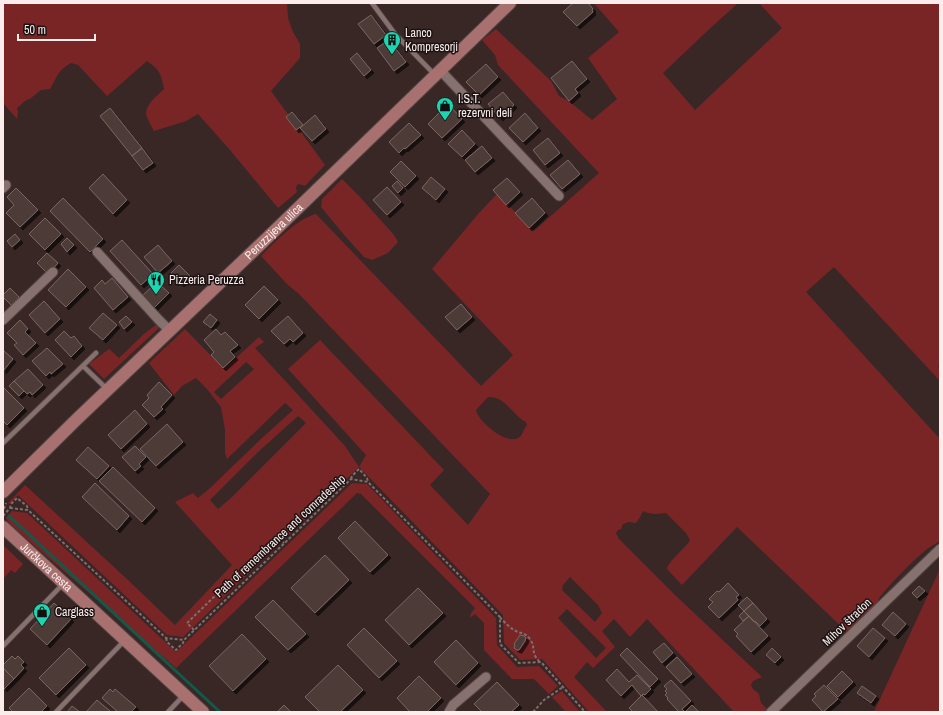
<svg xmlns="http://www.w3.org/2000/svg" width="943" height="715" font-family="'Archivo Narrow',sans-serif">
	<defs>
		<filter id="shadow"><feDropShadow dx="3" dy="3" stdDeviation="0" flood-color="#0009"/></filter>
	</defs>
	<rect width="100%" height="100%" fill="#392726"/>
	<path fill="#792526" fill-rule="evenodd" d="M3 3H287L288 18 293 32 300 44V58L271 91 325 165 305 186 298 184 296 187 297 192 278 208 230 150 198 114 186 121 154 131C152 127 146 117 146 113 147 103 158 95 164 89 161 74 160 70 147 61L107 96 78 65 71 63C57 71 58 76 50 89L41 90 31 98 25 101 17 108 18 112 17 119 3 103Z
		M594 3H738L704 34 663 73 695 110 782 28 759 3H940V365L938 367 940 369V381L834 267 806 292 940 439V541C936 544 931 546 927 549 909 564 894 580 879 598L878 602 847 632 737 527 682 585 667 569C669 560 685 549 690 540L686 533 666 513C658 514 651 515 643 511L640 517 636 523 629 522 623 524 621 529 618 530 616 533 619 539 674 594 762 677 753 681 751 685 753 689 759 694 761 703 768 710 766 712H734L647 619 630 637 614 619 602 631 615 647 593 668 587 662 576 675 574 677 607 712H589L542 659 520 660 504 643 503 615 359 467 183 637 167 635 18 495 10 504 8 503 25 485 128 580 175 625 232 565 175 502 193 493 198 498 209 489 262 438 293 410 285 403 227 459 225 453V430L221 407 207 389 196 378 182 386 174 395 149 363 185 329 224 369 259 337 264 342 255 348 345 446 359 467 366 455 288 369 320 340 444 470 430 485 468 525 490 494 299 294 288 285 261 256C275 242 298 218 316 214L481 386 513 355 432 269 479 213 497 194 534 231 599 173 498 65 495 55 482 40 496 29 551 81 559 96 570 102 592 120 617 99 588 58 619 32ZM246 362 254 369 221 399 214 392ZM488 397C506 396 513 416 526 422L527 425C523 429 523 436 518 438 506 445 478 421 476 410ZM298 416 306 423 231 498 218 509 210 500 257 453ZM570 577 598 605 602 613 595 622 562 590 563 585ZM567 609 606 648 596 658 558 618Z
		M342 179 359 196 394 235 398 242 388 253 372 260 364 257 345 236 321 207 322 199Z
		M157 324 160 327 104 379 89 364 109 349 119 358 144 334Z
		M352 483 367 484 496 618 497 645 517 667 539 666 558 686 549 694 534 679H512L484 650V623L475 614 470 618 471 613 475 608 361 494 357 493 176 668 13 527 7 520 6 518 12 511 27 513 176 652Z
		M3 545 23 564 15 573 11 570 3 579Z
		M940 569V712H874Z
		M562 691 580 712H566L552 697Z"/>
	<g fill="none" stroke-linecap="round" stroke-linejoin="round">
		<path stroke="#115a4a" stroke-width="3" d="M9 516 220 712"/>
	</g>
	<path fill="#4e3b39" stroke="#7b6664" filter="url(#shadow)" d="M573 3H588L593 9 592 10 593 12 577 26 563 12Z
		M371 15 386 35 374 44 358 24Z
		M389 40 406 62 394 71 377 48Z
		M357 53 371 70 364 76 350 59Z
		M572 61 587 79 575 89 578 93 569 101 551 78Z
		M486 64 498 77 479 95 466 82Z
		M503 92 514 105 500 118 488 104Z
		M448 104 462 119 442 138 428 124Z
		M110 108 142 148 132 156 100 116Z
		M292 112 303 125 296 130 286 117Z
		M525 113 538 128 523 142 509 128Z
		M315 115 326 129 312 141 300 128Z
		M409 123 421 135 405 149 404 148 399 153 389 142Z
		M462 130 475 144 462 157 448 144Z
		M548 138 560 153 545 165 533 150Z
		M482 146 492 158 475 172 465 160Z
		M142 148 153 163 143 170 132 156Z
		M568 160 580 174 562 189 550 175Z
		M401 161 416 176 405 187 390 172Z
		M103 174 127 200 113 214 89 188Z
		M431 177 445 189 436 200 422 188Z
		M507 178 520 192 506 205 493 190Z
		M397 181 403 188 398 193 392 186Z
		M387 187 401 202 387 215 373 200Z
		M16 188 38 210 20 227 6 213 14 205 7 197Z
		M63 198 103 239 90 252 50 211Z
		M532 198 545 213 529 228 515 213Z
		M45 218 61 234 45 250 29 234Z
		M15 234 20 240 12 247 7 241Z
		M67 238 74 245 67 252 61 244Z
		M122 240 153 274 141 285 110 251Z
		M158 245 172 261 158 273 144 257Z
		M47 253 58 263 48 274 37 263Z
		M179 265 190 276 181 284 171 273Z
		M68 269 86 287 66 307 48 290Z
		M112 278 128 297 113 310 94 288 102 280 105 284Z
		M157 282 169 293 154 308 142 296Z
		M264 286 278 300 259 319 245 305Z
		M10 288 19 297 11 305 3 297V295Z
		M44 301 60 319 45 333 29 315Z
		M461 304 472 317 457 330 445 317Z
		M103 313 117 325 103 340 89 328Z
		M210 314 217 320 211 328 203 322Z
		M126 316 132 322 124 329 119 322Z
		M288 316 303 333 293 342 290 339 284 344 271 331Z
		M20 320 28 329 25 332 36 343 23 355 14 345 17 343 7 333Z
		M216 329 221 335 225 332 238 345 230 351 235 357 223 368 211 355 214 352 204 340Z
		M64 331 71 338 74 336 82 346 71 357 55 340Z
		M47 348 63 364 51 374 50 372 46 376 32 361Z
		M3 350 13 359 3 371Z
		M28 369 43 385 32 395 30 392 27 394 14 381Z
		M14 381 24 391 19 396 9 386Z
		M159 382 172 395 161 407 163 409 154 417 142 405 149 398 147 395Z
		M3 388H4L24 408 7 425 3 421Z
		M135 410 147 424 121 449 108 435Z
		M167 424 183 442 156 466 140 449Z
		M135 446 146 457 139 464 141 466 135 471 122 457Z
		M88 447 109 466 97 479 76 460Z
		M113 467 155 508 142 522 99 481Z
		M95 483 129 516 117 530 82 497Z
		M355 521 388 555 370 572 338 538Z
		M325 555 349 580 315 613 291 588Z
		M728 583 739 595 736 597 738 600 719 618 708 607 713 602 709 599 717 591 719 592Z
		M919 586 925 591 917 598 912 593Z
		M418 588 443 613 409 645 385 620Z
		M747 597 753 603 744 611 738 605Z
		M273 600 306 634 288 650 255 617Z
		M54 603 71 619 47 645 30 629Z
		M753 603 767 619 760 626 755 621 754 622 744 611Z
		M744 611 749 616 743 621 739 616Z
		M893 612 906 624 895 636 882 625Z
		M749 616 768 636 751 652 736 636 738 634 734 630Z
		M364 628 397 661 379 678 347 645Z
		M873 628 885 638 869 657 857 646Z
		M242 634 266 659 233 691 209 666Z
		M520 635 524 636 526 638 525 641 519 650H517L514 648 515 645 514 644Z
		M456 640 478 663 456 685 434 662Z
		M664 643 673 653 662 663 653 652Z
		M69 648 86 665 56 695 39 678Z
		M627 648 658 679 650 687 620 655Z
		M772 648 781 657 775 663 766 655Z
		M12 656 15 659 18 656 24 662 21 665 24 668 14 679 3 668V665Z
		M677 657 692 674 681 683 666 667Z
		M338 665 363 690 340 712H320L305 697Z
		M3 668 14 679 4 689 3 688Z
		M617 669 629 682 637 675 651 689 645 695 643 694 641 696 632 685 621 696 606 680Z
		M842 671 853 682 838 697 827 686Z
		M419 676 441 698 427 712H410L397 698Z
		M671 680 691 701 682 709 684 711 683 712H679L667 699 668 698 665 695 667 693 665 691 667 689 664 686Z
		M497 682 519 705 511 712H482L474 704Z
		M824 685 838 699 823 712 812 700 816 696 814 694Z
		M862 686 876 696 871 703 857 693Z
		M29 688 47 706 41 712H13L9 708Z
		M110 689 113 692 115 689 136 707 131 712H118L102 698Z
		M642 695 658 712H633L629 708Z
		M97 700 110 711 109 712H86Z
		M284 705 291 712H277Z
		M692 705 699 712H685Z
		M72 706 80 712H67Z"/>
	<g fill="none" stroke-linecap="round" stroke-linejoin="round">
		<defs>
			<path id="service" d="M372 3 395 34 435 75
				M83 366 107 389
				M3 443 96 353
				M3 646 63 584
				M56 712 124 641
				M168 712 183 696"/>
			<path id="minor" d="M440 70 559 196
				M3 188 6 185
				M97 252 158 319 170 331
				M3 320 53 272
				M449 712 453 705 486 677
				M771 712 940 549"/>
			<g id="secondary">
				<path id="s1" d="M3 492 77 419 266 239 510 3"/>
				<path id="s2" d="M3 527 203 712"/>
			</g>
		</defs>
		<use href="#service" stroke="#544544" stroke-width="6"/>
		<use href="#minor" stroke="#544544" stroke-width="11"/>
		<use href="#secondary" stroke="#544544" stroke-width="14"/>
		<path stroke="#7f6e6d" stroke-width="2" stroke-dasharray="3 2" stroke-linecap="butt" d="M351 479 352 476 359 469 367 478 368 482
			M10 508 28 510 166 638 184 640 351 479 368 482 500 617V644L519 663 541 662 585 712
			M4 509 6 503
			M3 516 10 508 11 504 17 498 27 506 28 510
			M500 617C504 622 509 627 514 630 520 634 525 632 530 639 536 647 530 653 540 662
			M194 630 187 623 278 535 284 543
			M166 638 167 642 176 650 183 643 184 640
			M533 712 544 700 563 687"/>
		<use href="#service" stroke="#86716f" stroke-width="4.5"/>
		<use href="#minor" stroke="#86716f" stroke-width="9"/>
		<use href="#secondary" stroke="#a8716f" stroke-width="12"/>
	</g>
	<defs>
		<symbol id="building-pin" viewBox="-11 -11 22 30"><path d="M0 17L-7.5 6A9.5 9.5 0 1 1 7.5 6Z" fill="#1dd5b1" stroke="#1b1212"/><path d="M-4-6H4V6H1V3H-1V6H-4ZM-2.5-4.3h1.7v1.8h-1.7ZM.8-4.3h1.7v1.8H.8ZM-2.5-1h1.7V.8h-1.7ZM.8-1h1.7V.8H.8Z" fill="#111"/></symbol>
		<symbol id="shop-pin" viewBox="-11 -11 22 30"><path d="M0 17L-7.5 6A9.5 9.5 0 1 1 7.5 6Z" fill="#1dd5b1" stroke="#1b1212"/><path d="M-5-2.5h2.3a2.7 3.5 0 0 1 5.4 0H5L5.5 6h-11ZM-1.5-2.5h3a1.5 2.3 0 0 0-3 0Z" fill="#111"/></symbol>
		<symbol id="restaurant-pin" viewBox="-11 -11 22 30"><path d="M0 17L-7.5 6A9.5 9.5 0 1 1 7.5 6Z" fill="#1dd5b1" stroke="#1b1212"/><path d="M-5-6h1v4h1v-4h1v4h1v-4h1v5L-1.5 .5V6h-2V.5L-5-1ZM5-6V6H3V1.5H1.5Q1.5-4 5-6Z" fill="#111"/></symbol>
	</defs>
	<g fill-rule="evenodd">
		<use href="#building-pin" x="382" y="30" width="20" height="27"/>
		<use href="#shop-pin" x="435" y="96" width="20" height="27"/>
		<use href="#restaurant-pin" x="146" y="270" width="20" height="27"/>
		<use href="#shop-pin" x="32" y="602" width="20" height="27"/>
	</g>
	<g text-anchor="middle" stroke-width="3" stroke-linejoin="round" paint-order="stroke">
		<g font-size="12" fill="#faedec" stroke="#1b1212" text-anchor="start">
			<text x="405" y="37">Lanco<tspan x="405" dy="14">Kompresorji</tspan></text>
			<text x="458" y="103">I.S.T.<tspan x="458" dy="14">rezervni deli</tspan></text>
			<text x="169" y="284">Pizzeria Peruzza</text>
			<text x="55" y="616">Carglass</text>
		</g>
		<g font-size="12" fill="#faedec" stroke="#1b1212">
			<text dy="4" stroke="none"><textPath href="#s1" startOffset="376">Peruzzijeva ulica</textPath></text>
			<text transform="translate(280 536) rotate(-43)" y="4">Path of remembrance and comradeship</text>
			<text dy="4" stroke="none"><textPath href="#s2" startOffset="59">Jurčkova cesta</textPath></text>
			<text transform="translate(847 622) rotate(-44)" y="4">Mihov štradon</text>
		</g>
	</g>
	<rect width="943" height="715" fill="none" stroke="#faedec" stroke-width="8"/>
	<path d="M18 34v6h77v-6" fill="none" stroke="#faedec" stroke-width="2"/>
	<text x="24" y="34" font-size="12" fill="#faedec" stroke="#1b1212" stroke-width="3" paint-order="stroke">50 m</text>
</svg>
